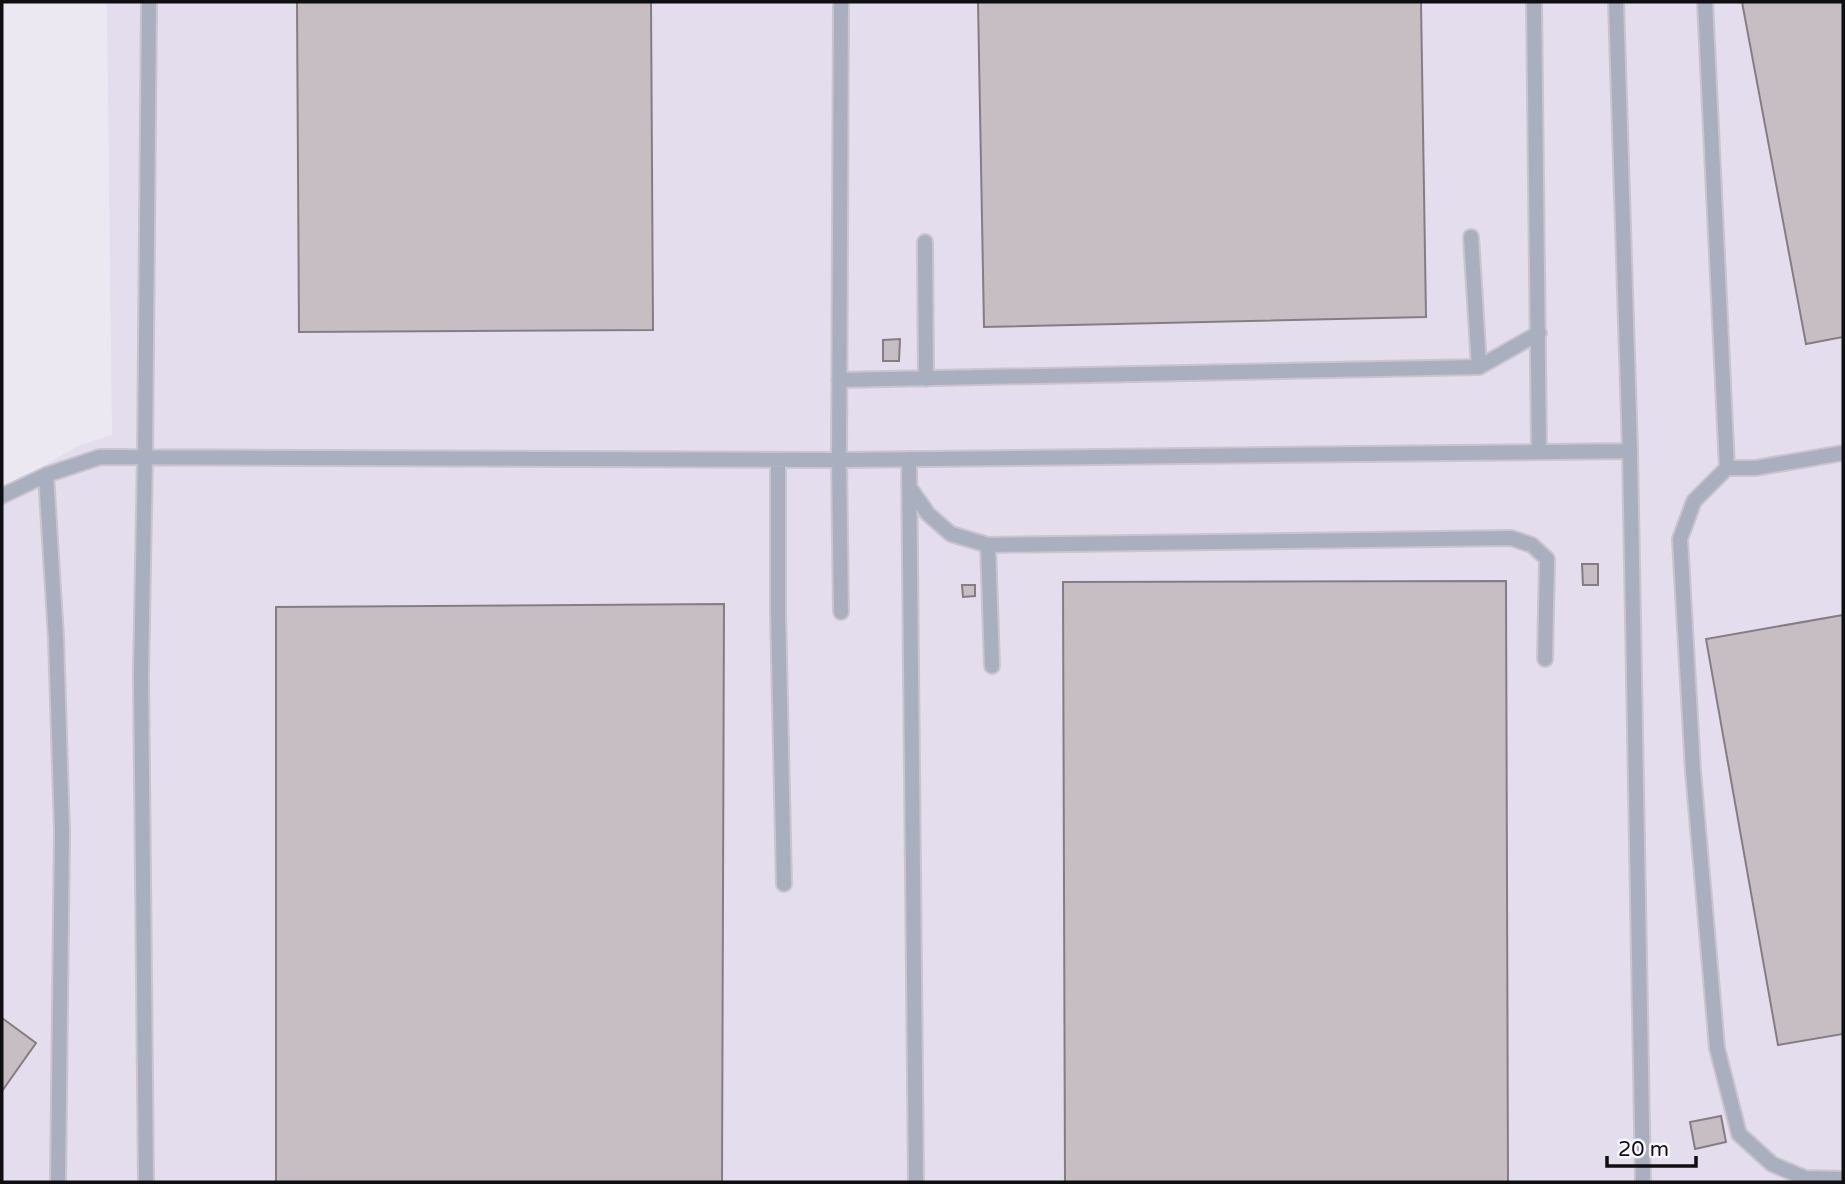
<svg xmlns="http://www.w3.org/2000/svg" width="1845" height="1184" font-family="'Varela Round',sans-serif">
	<rect width="100%" height="100%" fill="#ece8f1"/>
	<path fill="#e4dded" d="M107 2H1843V1182H2V490L78 446 112 435Z"/>
	<path fill="#c7bec4" stroke="#867d82" stroke-width="2" d="M297 2H651L653 330 299 332Z
		M978 2H1421L1426 317 984 327Z
		M1742 2H1843V337L1806 344Z
		M900 339 899 361H883V340Z
		M1582 564H1598V585H1583Z
		M1506 581 1508 1182H1065L1063 582Z
		M962 585H975V596L963 597Z
		M724 604 722 1182H276V607Z
		M1843 615V1034L1778 1045 1706 639Z
		M2 1018 36 1043 2 1091Z
		M1721 1116 1726 1142 1695 1149 1690 1122Z"/>
	<g fill="none" stroke-linecap="round" stroke-linejoin="round">
		<defs>
			<path id="service" d="M1534 2 1539 452
				M1616 2 1630 451 1643 1182
				M1705 2 1727 468
				M1471 237 1479 367
				M925 242 926 379
				M839 380 1479 367 1539 333
				M1843 453 1755 468H1727L1694 501 1680 539 1693 771 1717 1048 1739 1134 1772 1164 1805 1178 1843 1179
				M909 459 916 1182
				M778 460V612L784 884
				M46 475 56 638 62 831 58 1182
				M910 488 928 514 951 534 988 545 1511 538 1532 545 1547 559 1545 659
				M2 496 46 475 100 457 839 460 1630 451
				M988 545 992 666
				M841 612 839 460 841 2
				M146 1182 141 674 145 457 149 2"/>
		</defs>
		<use href="#service" stroke="#c9c5cd" stroke-width="18"/>
		<use href="#service" stroke="#aaafbf" stroke-width="14"/>
	</g>
	<rect width="1845" height="1184" fill="none" stroke="#0f0e11" stroke-width="7"/>
	<path d="M1607 1156v10h89v-10" fill="none" stroke="#0f0e11" stroke-width="3.5"/>
	<text x="1618" y="1156" font-size="21" fill="#0f0e11" stroke="#f9f6ff" stroke-width="5" paint-order="stroke">20 m</text>
</svg>
